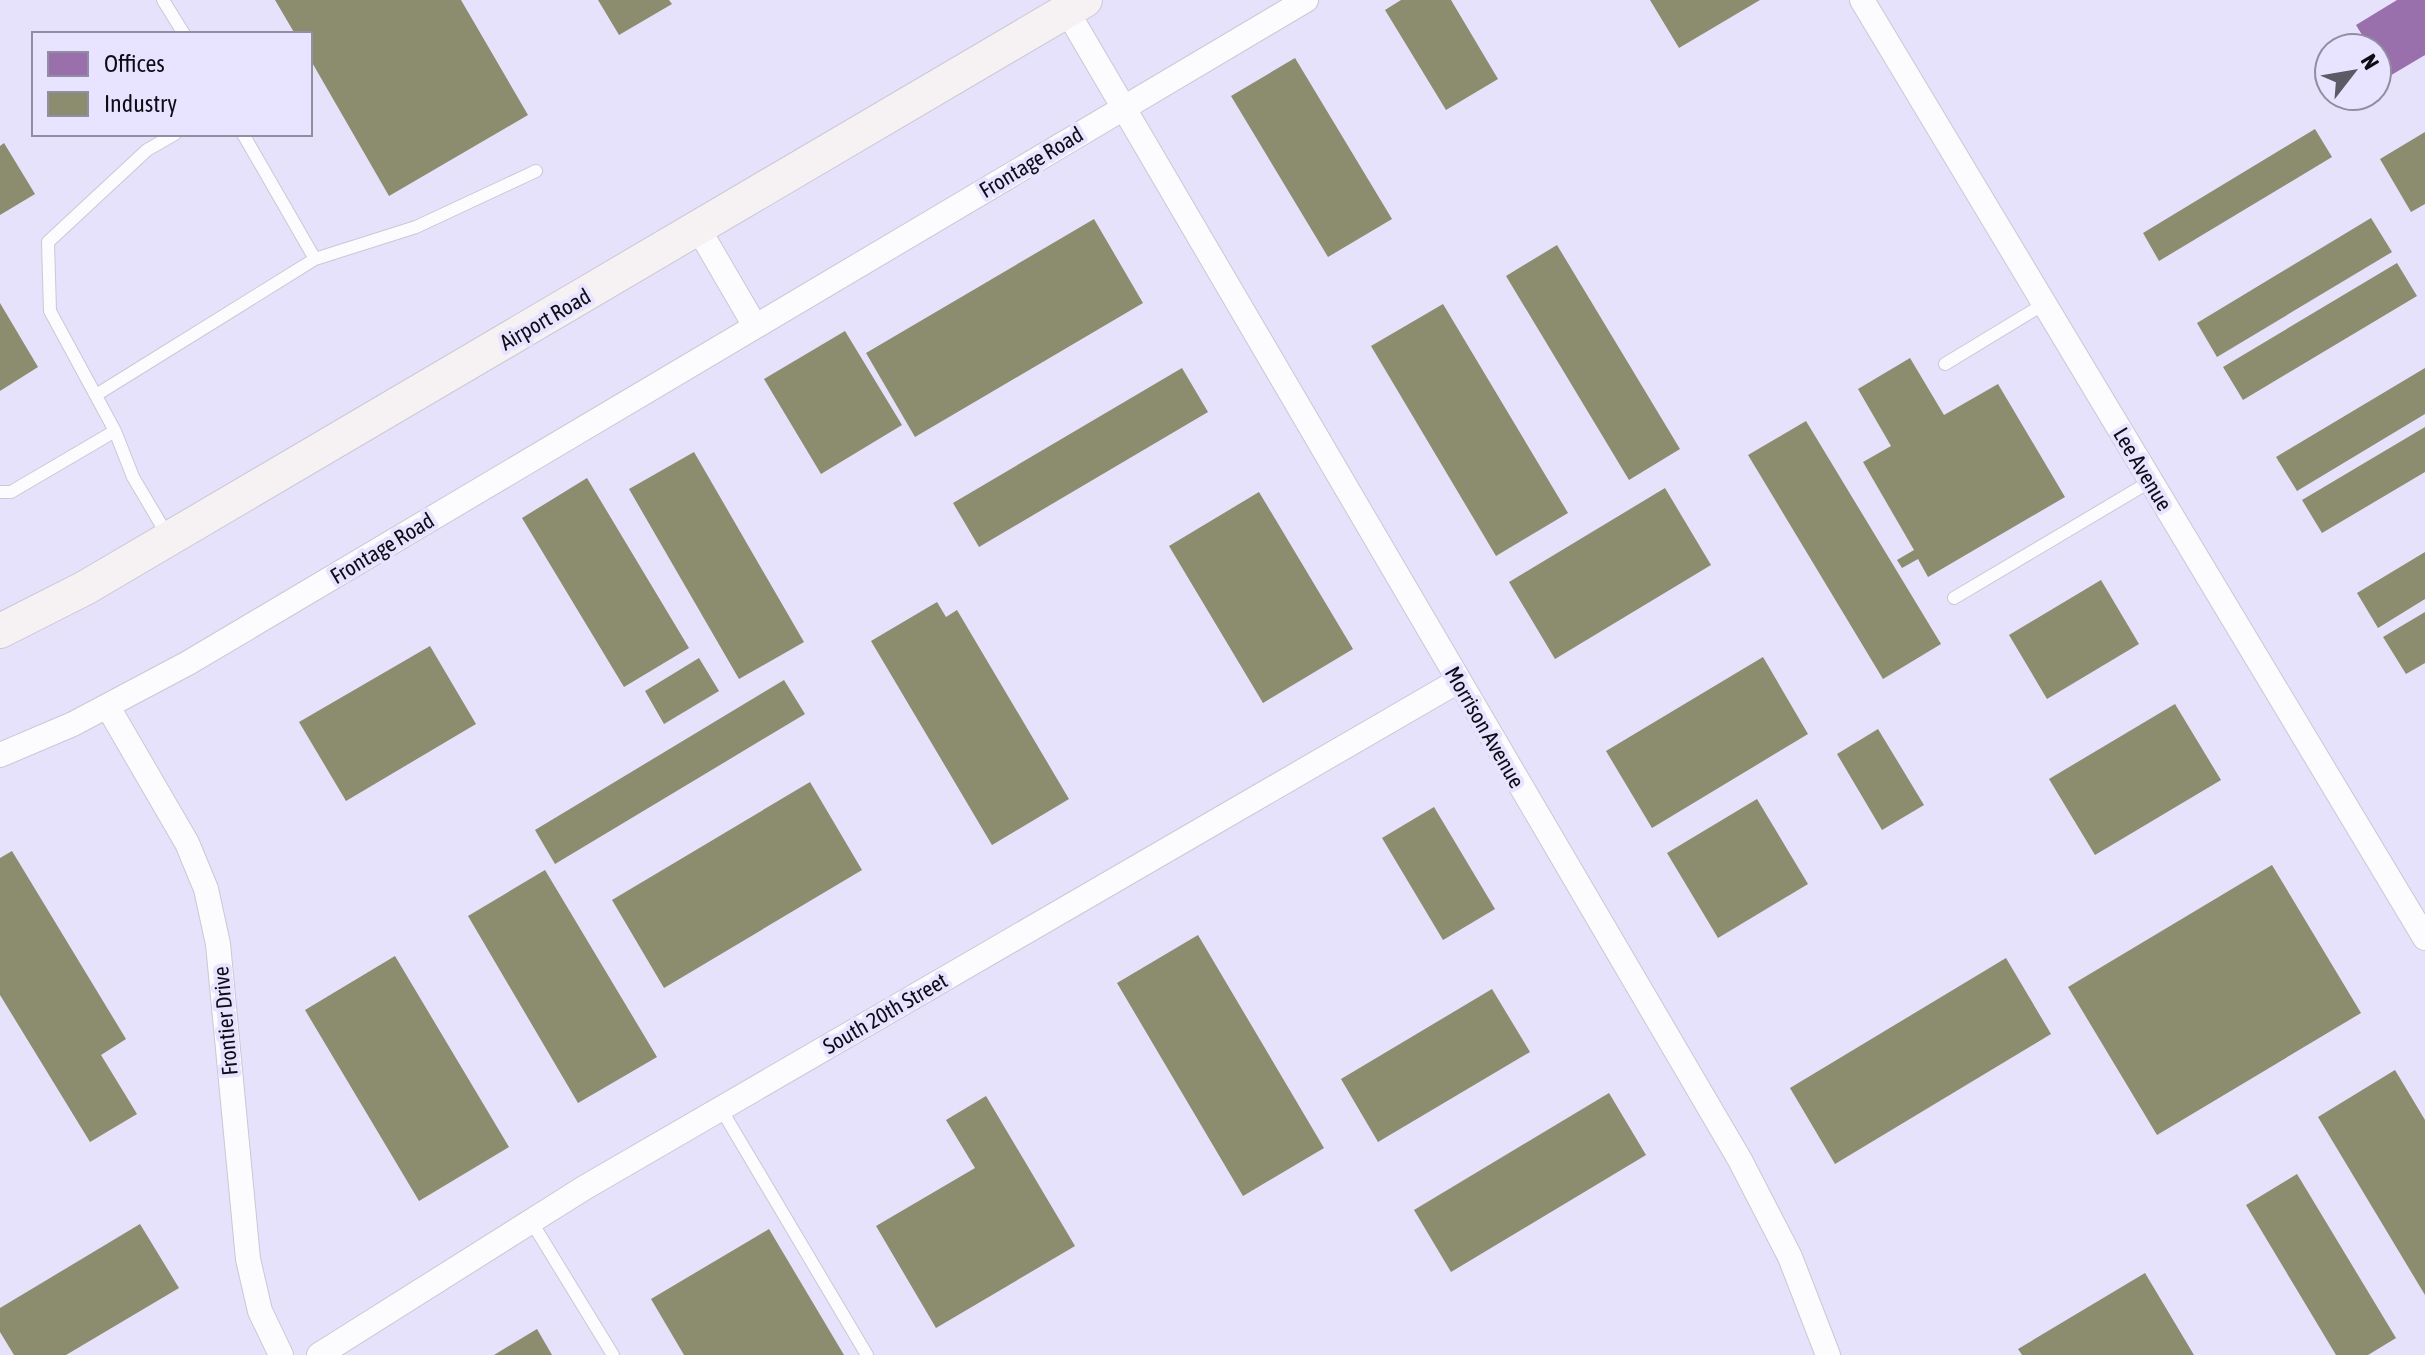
<svg xmlns="http://www.w3.org/2000/svg" width="2425" height="1355" font-family="'Asap Condensed',sans-serif">
	<rect width="100%" height="100%" fill="#eceaf9"/>
	<path fill="#e6e2fb" fill-rule="evenodd" d="M0 0H2425V1355H0ZM34 34H310V134H34ZM2329 48H2377V96H2329Z"/>
	<path fill="#9970ab" d="M2397 0H2425V55L2388 77 2377 59V48H2370L2356 25Z"/>
	<path fill="#8c8c6e" d="M275 0H461L528 115 389 196 310 59V34H295Z
		M598 0H669L672 4 619 35Z
		M1401 0H1451L1498 79 1446 110 1385 10Z
		M1650 0H1760L1679 48Z
		M1295 58 1392 219 1328 257 1231 96Z
		M2315 129 2332 157 2159 261 2143 233Z
		M2425 132V204L2411 212 2380 159Z
		M4 143 35 194 0 215V146Z
		M2371 218 2392 252 2217 357 2197 323Z
		M1094 219 1143 303 915 437 866 353Z
		M1557 245 1680 449 1629 480 1506 276Z
		M2397 263 2417 296 2243 400 2223 367Z
		M0 303 38 367 0 391Z
		M1443 304 1568 513 1496 556 1371 346Z
		M845 331 902 425 821 474 764 379Z
		M1910 358 1944 415 1998 384 2065 497 1928 577 1918 559 1902 568 1897 560 1914 550 1863 462 1891 446 1858 389Z
		M1182 368 1208 412 979 547 953 503Z
		M2425 368V414L2297 491 2276 457Z
		M1806 421 1941 644 1883 679 1748 455Z
		M2425 427V472L2322 533 2302 500Z
		M694 452 804 642 739 679 629 489Z
		M587 478 689 648 624 687 522 518Z
		M1665 488 1711 565 1555 659 1509 582Z
		M1259 492 1353 649 1263 703 1169 546Z
		M2425 552V599L2378 628 2357 593Z
		M2101 580 2139 644 2047 699 2009 635Z
		M937 602 946 617 957 610 1069 799 992 845 871 641Z
		M2425 612V663L2406 674 2383 637Z
		M430 646 476 724 346 801 299 722Z
		M1763 657 1808 734 1652 828 1606 751Z
		M699 658 719 691 664 724 645 691Z
		M784 680 805 714 555 864 535 830Z
		M2175 704 2221 780 2095 855 2049 779Z
		M1878 729 1924 805 1882 830 1837 754Z
		M810 782 862 870 664 988 612 900Z
		M1757 799 1808 884 1718 938 1667 853Z
		M1434 807 1495 909 1443 940 1382 838Z
		M12 851 126 1039 101 1055 137 1114 90 1142 0 995V858Z
		M2272 865 2361 1013 2157 1135 2068 987Z
		M545 870 657 1057 578 1103 468 916Z
		M1198 935 1324 1148 1243 1196 1117 983Z
		M395 956 509 1147 419 1201 305 1010Z
		M2006 958 2051 1034 1835 1164 1790 1088Z
		M1492 989 1530 1052 1378 1142 1341 1079Z
		M2395 1070 2425 1120V1295L2318 1117Z
		M1609 1093 1646 1155 1451 1272 1414 1210Z
		M986 1096 1075 1246 936 1328 876 1226 975 1168 946 1120Z
		M2297 1174 2396 1338 2368 1355H2336L2246 1205Z
		M140 1224 179 1288 66 1355H14L0 1332V1308Z
		M769 1229 844 1355H684L651 1299Z
		M2145 1273 2194 1355H2022L2018 1349Z
		M537 1329 552 1355H494Z"/>
	<g fill="none" stroke-linecap="round" stroke-linejoin="round">
		<defs>
			<path id="service" d="M163 0 184 34
				M315 259 416 227 536 171
				M1945 364 2044 304
				M96 395 315 259 243 134
				M0 492H11L115 431
				M169 538 133 477 115 431 50 311 48 242 147 150 175 134
				M1954 598 2151 481
				M721 1109 867 1355
				M531 1221 613 1355"/>
			<path id="minor" d="M1862 0 2425 938
				M1067 11 1740 1160 1790 1257 1828 1355
				M698 228 755 326
				M108 707 187 843 206 889 218 944 248 1259 260 1311 281 1355
				M0 755 73 724 188 663 1306 0
				M319 1355 584 1188 1458 681"/>
			<path id="secondary" d="M0 631 85 588 1085 0"/>
		</defs>
		<use href="#service" stroke="#c9c8d4" stroke-width="14"/>
		<use href="#minor" stroke="#c9c8d4" stroke-width="26"/>
		<use href="#secondary" stroke="#c9c8d4" stroke-width="36"/>
		<use href="#service" stroke="#fcfcfe" stroke-width="12"/>
		<use href="#minor" stroke="#fcfcfe" stroke-width="24"/>
		<use href="#secondary" stroke="#f6f2f4" stroke-width="34"/>
	</g>
	<g text-anchor="middle" stroke-width="8" stroke-linejoin="round" paint-order="stroke">
		<g font-size="22" fill="#0e0c16" stroke="#e8e4ff">
			<text transform="translate(1031 162) rotate(-31)" y="8">Frontage Road</text>
			<text transform="translate(545 319) rotate(-30)" y="8">Airport Road</text>
			<text transform="translate(2143 469) rotate(59)" y="8">Lee Avenue</text>
			<text transform="translate(382 548) rotate(-31)" y="8">Frontage Road</text>
			<text transform="translate(1485 727) rotate(60)" y="8">Morrison Avenue</text>
			<text transform="translate(885 1013) rotate(-30)" y="8">South 20th Street</text>
			<text transform="translate(225 1021) rotate(-95)" y="8">Frontier Drive</text>
		</g>
	</g>
	<rect x="32" y="32" width="280" height="104" fill="#e8e4ff" stroke="#918ea2" stroke-width="2"/>
	<rect x="48" y="52" width="40" height="24" fill="#9970ab" stroke="#918ea2" stroke-width="2"/>
	<text x="104" y="72" font-size="24" fill="#0e0c16">Offices</text>
	<rect x="48" y="92" width="40" height="24" fill="#8c8c6e" stroke="#918ea2" stroke-width="2"/>
	<text x="104" y="112" font-size="24" fill="#0e0c16">Industry</text>
	<g transform="translate(2353 72) rotate(59)"><circle r="38" fill="#e8e4ff" stroke="#918ea2" stroke-width="2"/>
	<path d="M0-6L14 30L0 20L-14 30Z" fill="#5c5a65"/>
	<text y="-12" font-size="22" font-weight="bold" text-anchor="middle" fill="#0e0c16">N</text>
	</g>
</svg>
